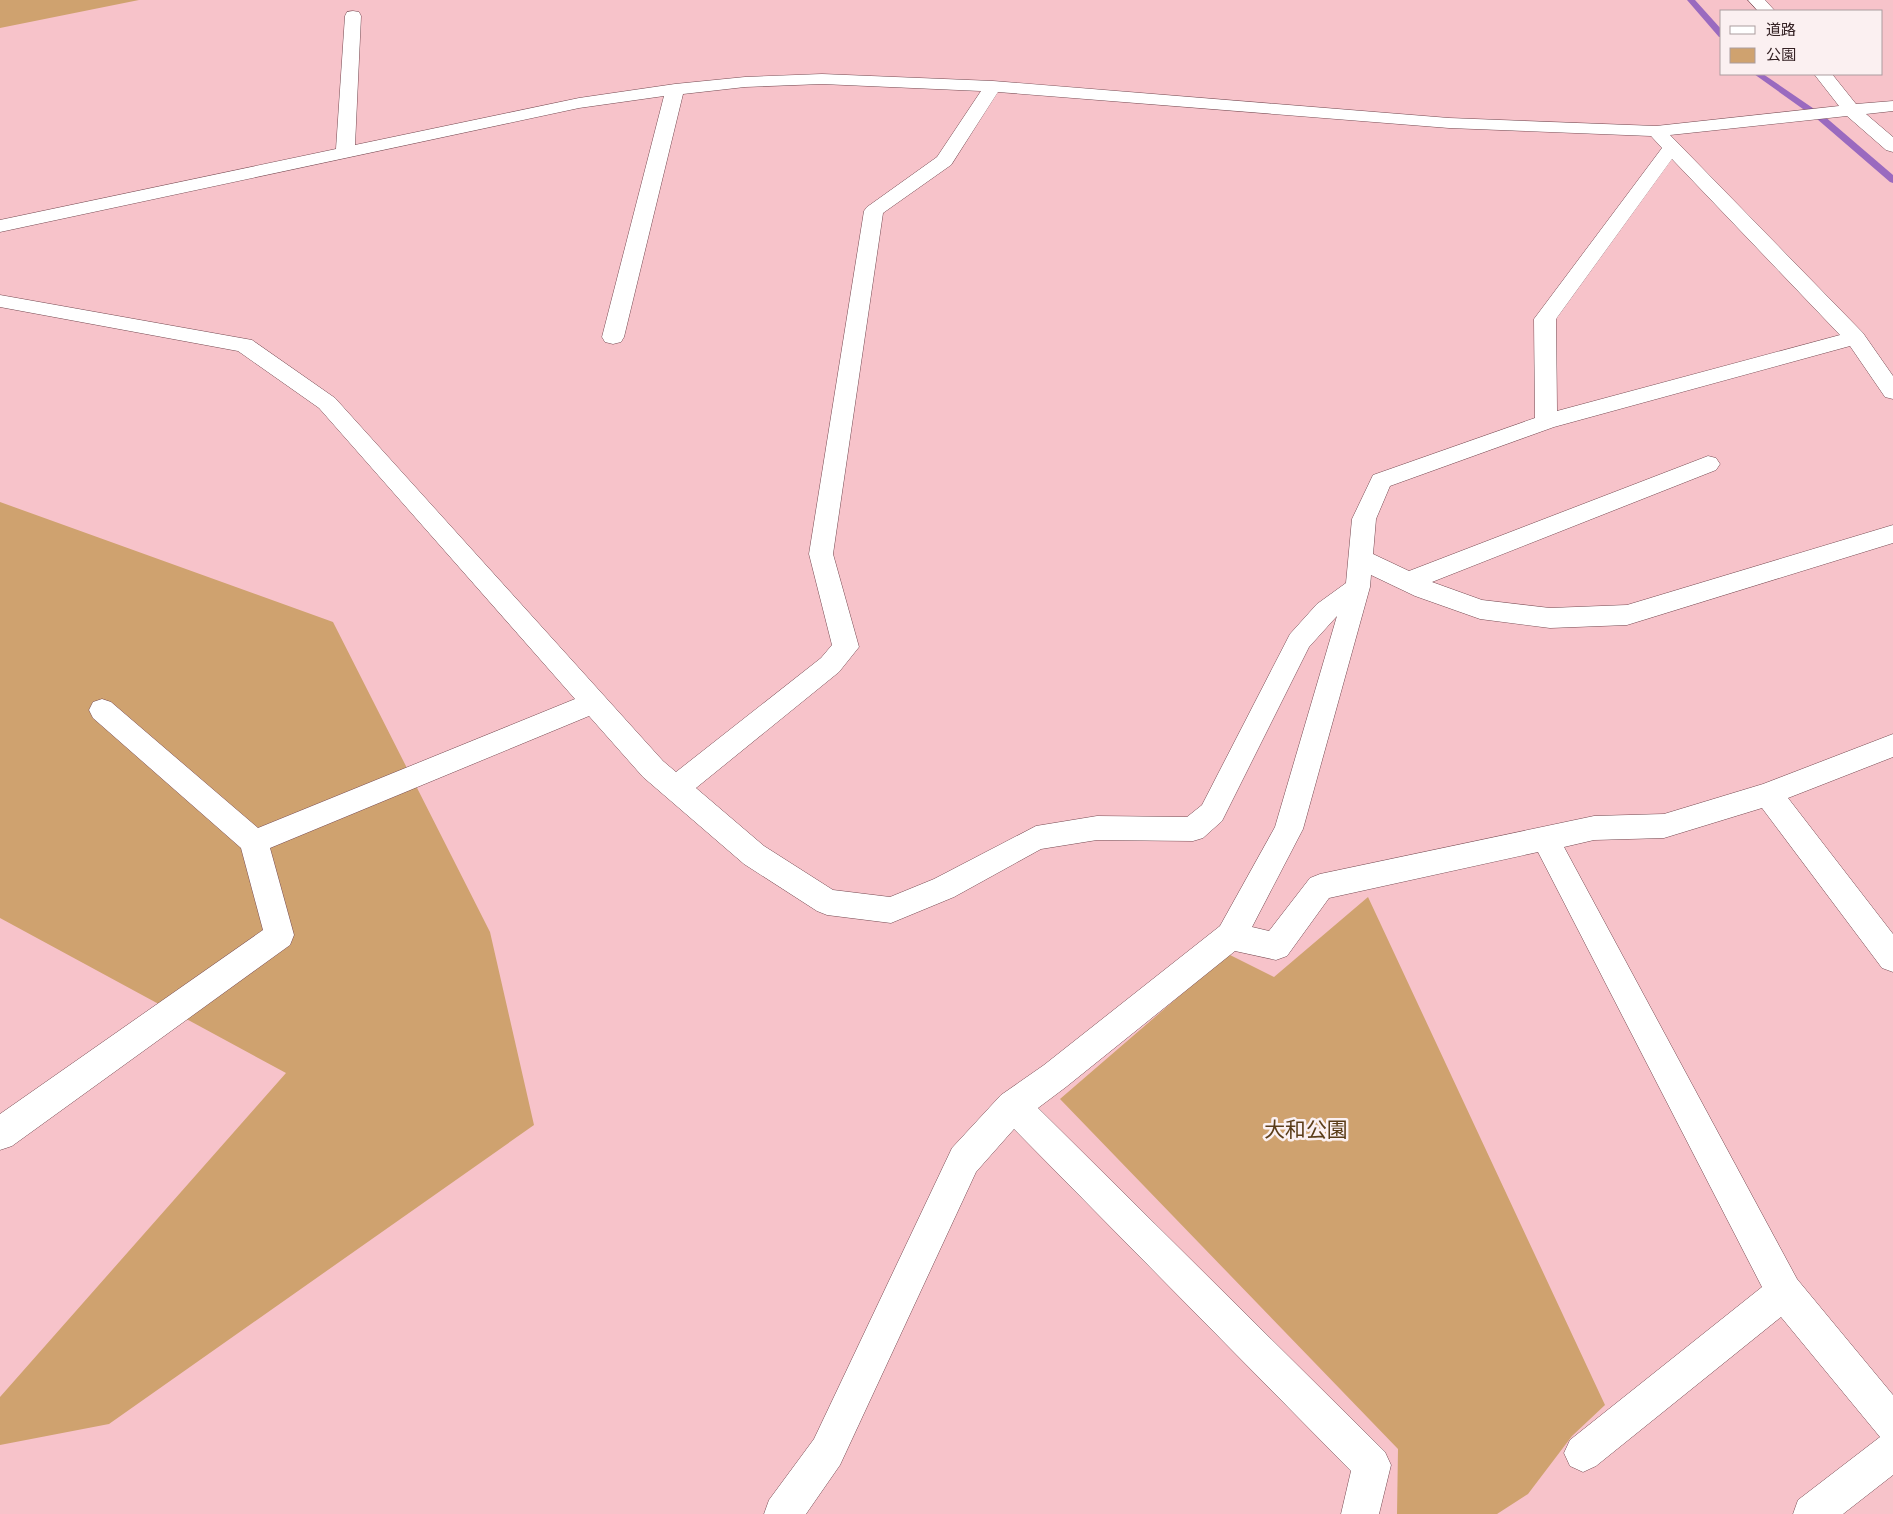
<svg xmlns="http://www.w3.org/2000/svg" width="1893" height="1514" font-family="'Alegreya Sans','Noto Sans JP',sans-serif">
	<rect width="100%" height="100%" fill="#f7c3ca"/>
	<path fill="#cfa26f" d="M0 0H139L0 28Z
		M0 502 333 622 490 932 534 1125 109 1424 0 1445V1397L286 1073 0 918Z
		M1368 897 1605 1405 1572 1436 1528 1494 1497 1514H1397L1398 1449 1060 1099 1228 954 1274 977Z"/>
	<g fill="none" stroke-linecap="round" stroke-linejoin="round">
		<path fill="#9a6abf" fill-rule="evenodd" d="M1687 0H1695L1722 30V37H1719Z
			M1754 74H1763L1823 115 1893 175V183L1890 182 1817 119Z"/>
		<defs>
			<path id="minor" d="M1748 0H1765L1775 11H1758Z
				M353 11 359 12 361 16 355 145 579 98 675 84 745 77 822 74 993 81 1449 118 1656 126 1839 106 1814 74H1832L1856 104 1893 101V111L1866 114 1893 137V152L1886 150 1847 116 1670 135 1863 333 1893 376V399L1885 397 1850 346 1554 427 1390 486 1376 519 1373 554 1409 571 1708 456 1716 458 1720 464 1716 470 1432 582 1482 600 1550 608 1627 605 1893 525V543L1627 625 1550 628 1480 619 1415 596 1371 575 1370 587 1303 829 1252 927 1269 931 1310 878 1320 874 1594 816 1664 814 1763 784 1893 734V757L1788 798 1893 934V972L1882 968 1762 808 1664 838 1594 840 1564 847 1797 1279 1893 1395V1475L1843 1514H1793L1798 1500 1880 1437 1781 1317 1596 1466 1583 1472 1570 1466 1564 1453 1570 1440 1762 1287 1538 852 1329 898 1287 956 1276 960 1235 951 1066 1087 1038 1108 1385 1452 1391 1465 1379 1514H1341L1351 1471 1014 1129 976 1172 840 1465 806 1514H764L769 1500 814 1439 952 1148 1001 1095 1044 1065 1220 926 1275 827 1337 616 1309 647 1222 821 1203 838 1193 841 1097 840 1041 849 954 897 891 923 827 915 817 911 744 864 643 777 589 716 270 848 294 935 290 945 12 1146 0 1150V1114L263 930 241 848 93 718 89 710 93 702 102 699 111 702 258 828 575 699 319 408 238 351 0 307V295L252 340 335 398 663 761 676 772 821 658 832 645 809 554 864 211 867 207 937 157 981 91 822 84 745 87 683 94 624 337 621 342 613 344 605 342 602 337 664 96 579 108 0 232V220L336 149 345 16 347 12ZM998 92 1449 128 1651 136 1662 148 1534 319 1535 418 1373 475 1352 519 1346 583 1317 604 1290 634 1202 805 1187 817 1097 816 1036 826 934 879 890 897 833 890 764 846 696 788 839 672 859 647 833 554 883 213 951 165ZM1672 159 1840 335 1557 411 1556 319Z"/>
		</defs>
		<use href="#minor" stroke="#754951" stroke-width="1"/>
		<use href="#minor" fill="#fff" fill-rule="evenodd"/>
	</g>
	<g text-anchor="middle" stroke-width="5" stroke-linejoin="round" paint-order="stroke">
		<g font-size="21" fill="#5a3c18" stroke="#fbf0f1">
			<text x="1306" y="1137">大和公園</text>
		</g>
	</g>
	<rect x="1720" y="10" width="162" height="65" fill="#fbf0f1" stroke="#ab9d9f"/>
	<rect x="1730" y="26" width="25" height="8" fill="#ffffff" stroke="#ab9d9f"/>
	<text x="1766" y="35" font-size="15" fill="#342124">道路</text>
	<rect x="1730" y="48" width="25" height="15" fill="#cfa26f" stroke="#ab9d9f"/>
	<text x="1766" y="60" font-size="15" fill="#342124">公園</text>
</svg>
